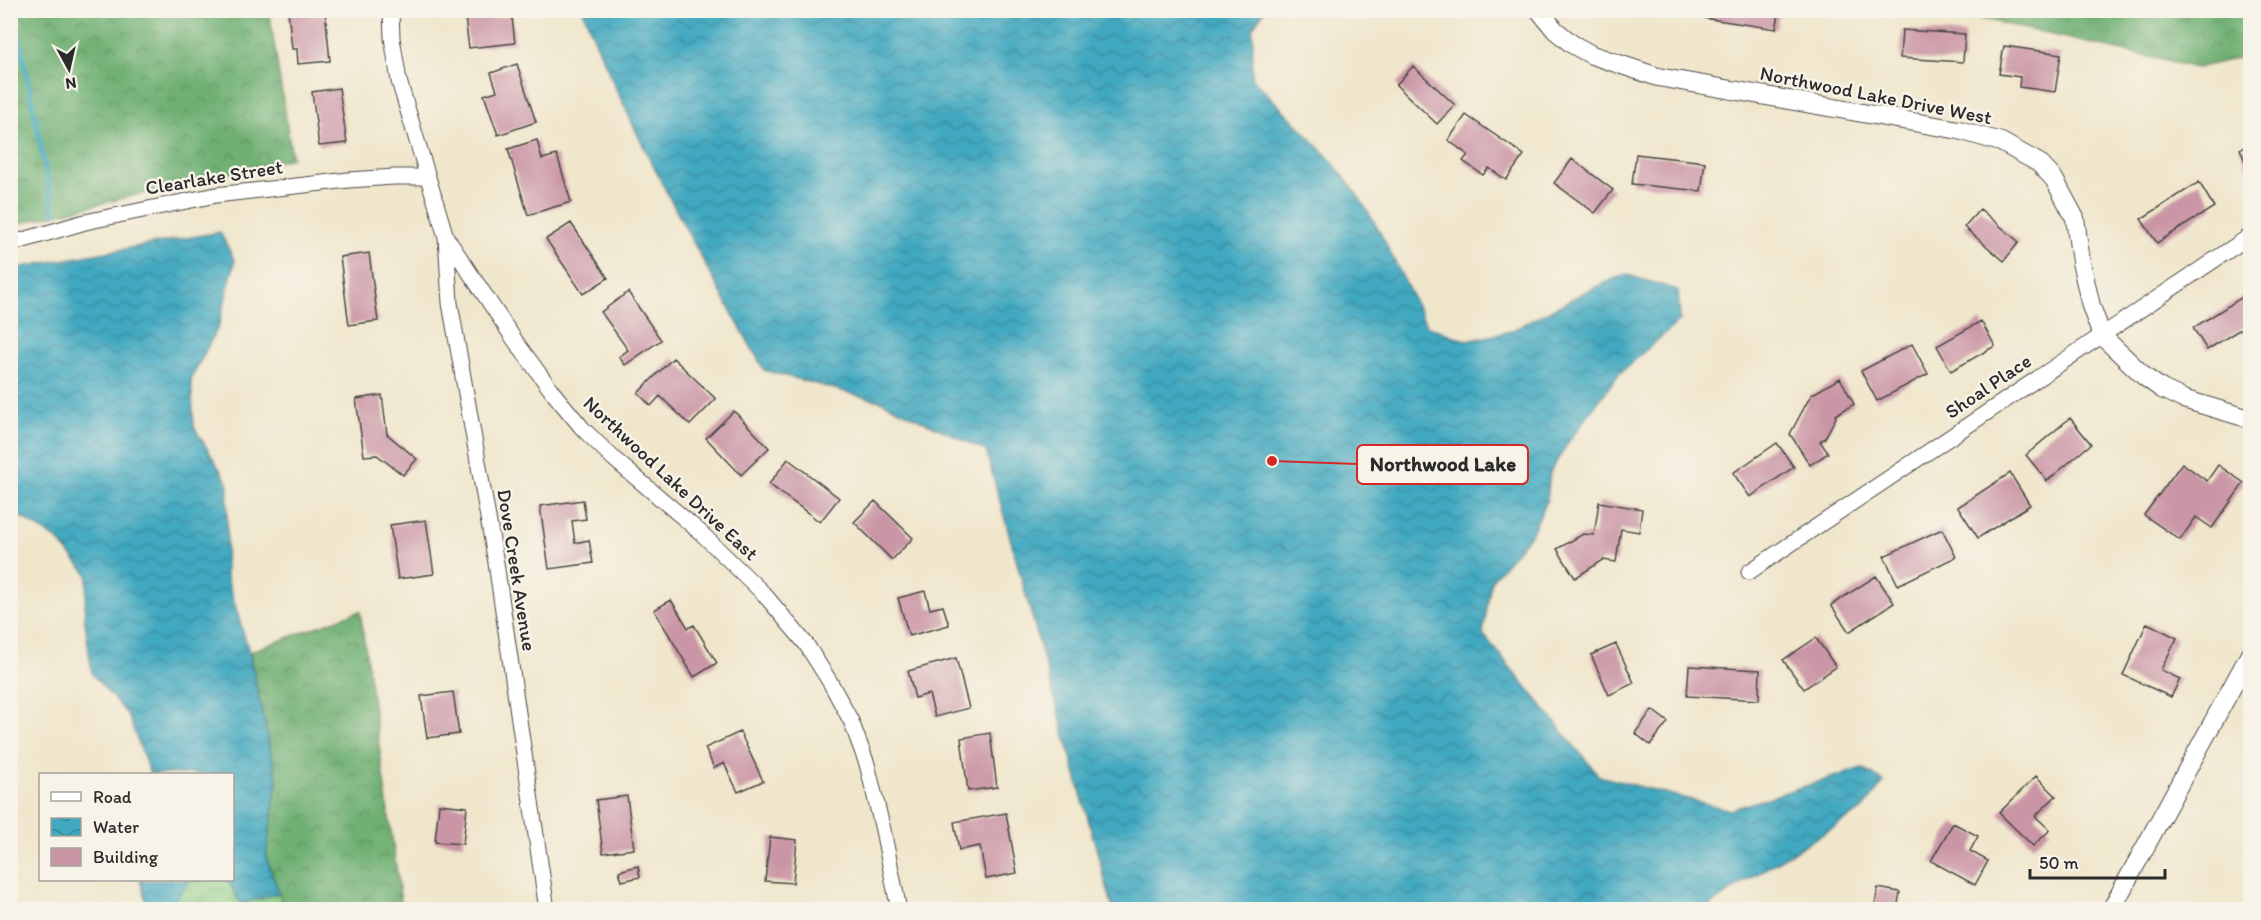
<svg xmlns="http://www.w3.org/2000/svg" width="2261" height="920" font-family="Itim,sans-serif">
	<defs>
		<pattern id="forest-crowns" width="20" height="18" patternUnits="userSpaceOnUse" patternTransform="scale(1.5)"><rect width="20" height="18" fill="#70b073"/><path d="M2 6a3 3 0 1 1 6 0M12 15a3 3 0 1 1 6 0" fill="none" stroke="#5c8f5f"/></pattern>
		<pattern id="wetland-marsh" width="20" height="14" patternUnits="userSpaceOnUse" patternTransform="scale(1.5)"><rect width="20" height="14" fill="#8bcd86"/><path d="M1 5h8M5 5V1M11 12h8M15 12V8" fill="none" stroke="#78b074"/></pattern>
		<pattern id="water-waves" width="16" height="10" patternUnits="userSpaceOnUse" patternTransform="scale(1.5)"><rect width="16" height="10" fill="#40a8c0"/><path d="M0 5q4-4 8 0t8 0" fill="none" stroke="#36899c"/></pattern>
	</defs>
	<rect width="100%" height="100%" fill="#f7f3e8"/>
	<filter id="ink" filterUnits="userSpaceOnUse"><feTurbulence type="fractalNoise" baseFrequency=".0167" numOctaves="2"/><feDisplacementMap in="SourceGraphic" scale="12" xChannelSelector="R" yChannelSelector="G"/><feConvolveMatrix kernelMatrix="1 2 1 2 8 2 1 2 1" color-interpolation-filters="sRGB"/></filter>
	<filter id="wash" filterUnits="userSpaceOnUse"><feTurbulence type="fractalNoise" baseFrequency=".008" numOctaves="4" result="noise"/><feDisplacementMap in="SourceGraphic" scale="24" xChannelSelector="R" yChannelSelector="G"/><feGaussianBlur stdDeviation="1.35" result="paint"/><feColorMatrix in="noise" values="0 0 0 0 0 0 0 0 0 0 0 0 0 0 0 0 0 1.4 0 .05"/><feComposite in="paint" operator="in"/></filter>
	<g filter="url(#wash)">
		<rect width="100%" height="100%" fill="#f0e6cc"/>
		<path fill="url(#forest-crowns)" stroke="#4e6e4f" stroke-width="1.5" d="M10 11H269L292 158 11 225Z
			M1949 11H2250V55L2197 68Z
			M360 611 402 909H283L279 893 266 857 277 780 249 652Z"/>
		<path fill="url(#wetland-marsh)" stroke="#5b7c58" stroke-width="1.5" d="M190 880H228L241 904 279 893 283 909 167 910Z"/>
		<path fill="url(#water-waves)" stroke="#366a76" stroke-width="1.5" d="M583 11H1264L1253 27 1252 78C1287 115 1327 151 1356 193 1384 234 1404 282 1427 326L1468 341 1511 331 1585 292 1625 274 1678 290 1680 320 1618 375 1569 441 1550 472 1547 501 1531 534 1491 581 1483 634 1599 776 1730 810 1862 768 1884 782 1862 810 1744 882 1705 909H1113L986 451 883 402 764 370C698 253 632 135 583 11Z
			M220 232 235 261 219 325 191 379 194 427 228 483 226 575 249 652 277 780 266 857 279 893 241 904 228 880H232V774H150L128 715 92 674 84 615 88 575 57 539 13 512 10 502 11 269Z
			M140 880H190L167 910 148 909Z"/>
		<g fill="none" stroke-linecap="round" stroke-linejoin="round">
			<path stroke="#40a8c0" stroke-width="5" d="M14 10 54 213"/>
		</g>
		<g id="blocks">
			<path fill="#ca96a6" d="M288 10H325L330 61 298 64 297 49H292Z
				M464 10H497V17L512 16 515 43 469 48Z
				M1705 10H1780L1776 29 1704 18Z
				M1902 30 1965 34 1963 62 1900 58Z
				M2004 46 2061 54 2055 92 2019 87 2020 77 1999 74Z
				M517 64 536 122 498 135 484 95 497 91 491 73Z
				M1413 66 1455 105 1437 124 1396 85Z
				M339 88 347 143 319 146 312 92Z
				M1466 115 1524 155 1506 180 1489 168 1483 175 1463 161 1468 155 1448 140Z
				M537 140 542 159 557 155 571 202 528 215 508 149Z
				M2250 145V174L2240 149Z
				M1636 154 1705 162 1701 191 1632 184Z
				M1572 159 1613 190 1595 213 1554 183Z
				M2199 182 2214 207 2157 243 2141 219Z
				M1980 209 2019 242 2004 261 1964 227Z
				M571 223 608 278 583 294 546 239Z
				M369 253 378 321 349 325 340 257Z
				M628 292 661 340 625 365 619 357 628 350 601 312Z
				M2244 296 2250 307V323L2207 350 2193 328Z
				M1981 321 1995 346 1951 371 1937 346Z
				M1912 344 1928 374 1877 401 1861 371Z
				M673 358 716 399 690 425 660 396 651 406 638 393Z
				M1840 378 1854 404 1835 415 1836 417 1825 438 1820 441 1828 453 1810 465 1790 434 1811 395Z
				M382 395 387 434 417 459 403 475 377 455 364 456 356 399Z
				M734 411 769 448 741 475 706 438Z
				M2070 418 2091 444 2047 481 2026 455Z
				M1777 443 1794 467 1750 497 1733 473Z
				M788 459 839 498 820 522 769 484Z
				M2182 463 2207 481 2218 465 2244 483 2212 528 2196 517 2180 540 2144 515Z
				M2010 473 2030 505 1978 538 1958 507Z
				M583 500 586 519 572 521 575 543 589 540 593 563 549 569 540 506Z
				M875 501 913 538 892 560 854 522Z
				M1599 502 1642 509 1639 532 1621 529 1616 562 1603 560 1575 578 1557 549 1583 534 1594 535Z
				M426 520 434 574 398 579 390 525Z
				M1942 529 1956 557 1898 585 1884 556Z
				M1876 576 1894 603 1849 632 1831 605Z
				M925 591 930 609 943 606 949 625 909 636 898 598Z
				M671 600 688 628 694 625 717 663 694 677 654 610Z
				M2147 623 2177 638 2161 670 2180 679 2171 697 2123 675Z
				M1816 638 1836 667 1804 689 1783 660Z
				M1616 644 1634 683 1609 695 1591 655Z
				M956 658 969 708 935 717 929 694 915 698 908 671Z
				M1689 666 1760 670 1759 700 1687 696Z
				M453 692 459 734 427 738 421 696Z
				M1652 710 1668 722 1650 745 1635 733Z
				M740 732 763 781 738 792 724 763 714 768 705 748Z
				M990 733 997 787 968 791 961 738Z
				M2036 776 2056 796 2035 816 2050 830 2033 846 1999 813Z
				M627 796 634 849 603 853 596 800Z
				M439 804 467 807 463 844 435 842Z
				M1006 813 1017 873 986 879 980 846 959 850 954 822Z
				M1953 823 1978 836 1970 851 1988 861 1975 885 1931 861Z
				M770 837 797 840 793 883 765 881Z
				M638 866 640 877 622 881 619 871Z
				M1878 888 1900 892 1897 910H1874Z"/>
		</g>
	</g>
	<g filter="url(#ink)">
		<use href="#blocks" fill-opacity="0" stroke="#494743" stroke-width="1.5"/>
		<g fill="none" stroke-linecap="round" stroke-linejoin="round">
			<defs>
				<path id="minor" d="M391 10 392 38 399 81 446 237 516 342 554 394 583 429 614 459 700 532 764 594 806 644 830 682 851 721 867 764 883 830 899 910
					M446 237 450 303 496 563 547 910
					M10 244 85 222 216 195 349 180 394 177H428
					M1749 572 2250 236"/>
				<path id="tertiary" d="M1539 10 1555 30 1572 44 1592 55 1658 77 1959 130 2001 142 2039 163 2054 179 2075 218 2081 262 2091 306 2102 336 2145 377 2162 389 2183 399 2250 419
					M2111 910 2250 654"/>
			</defs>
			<use href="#minor" stroke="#494743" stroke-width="17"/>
			<use href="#tertiary" stroke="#494743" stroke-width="20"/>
			<use href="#minor" stroke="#fff" stroke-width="15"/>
			<use href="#tertiary" stroke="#fff" stroke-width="18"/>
		</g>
	</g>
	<g text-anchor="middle" stroke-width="5" stroke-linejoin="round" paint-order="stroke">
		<g font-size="20" fill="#2b2b2b" stroke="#f7f3e8">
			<text transform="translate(1876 95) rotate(11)" y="7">Northwood Lake Drive West</text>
			<text transform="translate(214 177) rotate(-9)" y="7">Clearlake Street</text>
			<text transform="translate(1988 386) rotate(-34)" y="7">Shoal Place</text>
			<text transform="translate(671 478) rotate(43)" y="7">Northwood Lake Drive East</text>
			<text transform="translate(517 570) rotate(81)" y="7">Dove Creek Avenue</text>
		</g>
	</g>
	<path fill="none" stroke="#d62828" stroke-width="2" d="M1272 461L1357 464"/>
	<circle fill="#d62828" stroke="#f7f3e8" stroke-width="2" cx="1272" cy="461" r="6"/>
	<rect fill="#f7f3e8" stroke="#d62828" stroke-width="2" x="1357" y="445" width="171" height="39" rx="6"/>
	<g font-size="21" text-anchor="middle" font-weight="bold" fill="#2b2b2b">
		<text x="1443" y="471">Northwood Lake</text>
	</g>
	<rect width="2261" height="920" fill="none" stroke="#f7f3e8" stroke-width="36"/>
	<rect x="39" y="773" width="195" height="108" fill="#f7f3e8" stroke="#a5a39c" stroke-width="1.5"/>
	<rect x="51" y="792" width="30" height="9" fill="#ffffff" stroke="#a5a39c" stroke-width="1.5"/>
	<text x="93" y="803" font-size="18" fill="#2b2b2b">Road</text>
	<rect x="51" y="818" width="30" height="18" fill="url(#water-waves)" stroke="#a5a39c" stroke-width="1.5"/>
	<text x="93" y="833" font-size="18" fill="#2b2b2b">Water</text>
	<rect x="51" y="848" width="30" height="18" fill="#ca96a6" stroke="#a5a39c" stroke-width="1.5"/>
	<text x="93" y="863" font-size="18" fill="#2b2b2b">Building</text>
	<g transform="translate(69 69) rotate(172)" stroke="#f7f3e8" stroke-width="4.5" paint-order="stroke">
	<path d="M0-4.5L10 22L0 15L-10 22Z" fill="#2b2b2b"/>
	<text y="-9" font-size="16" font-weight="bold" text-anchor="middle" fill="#2b2b2b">N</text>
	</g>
	<path d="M2030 869v9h135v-9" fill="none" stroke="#2b2b2b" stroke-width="3"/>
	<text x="2039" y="869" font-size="18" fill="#2b2b2b" stroke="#f7f3e8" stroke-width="4.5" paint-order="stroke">50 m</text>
</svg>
